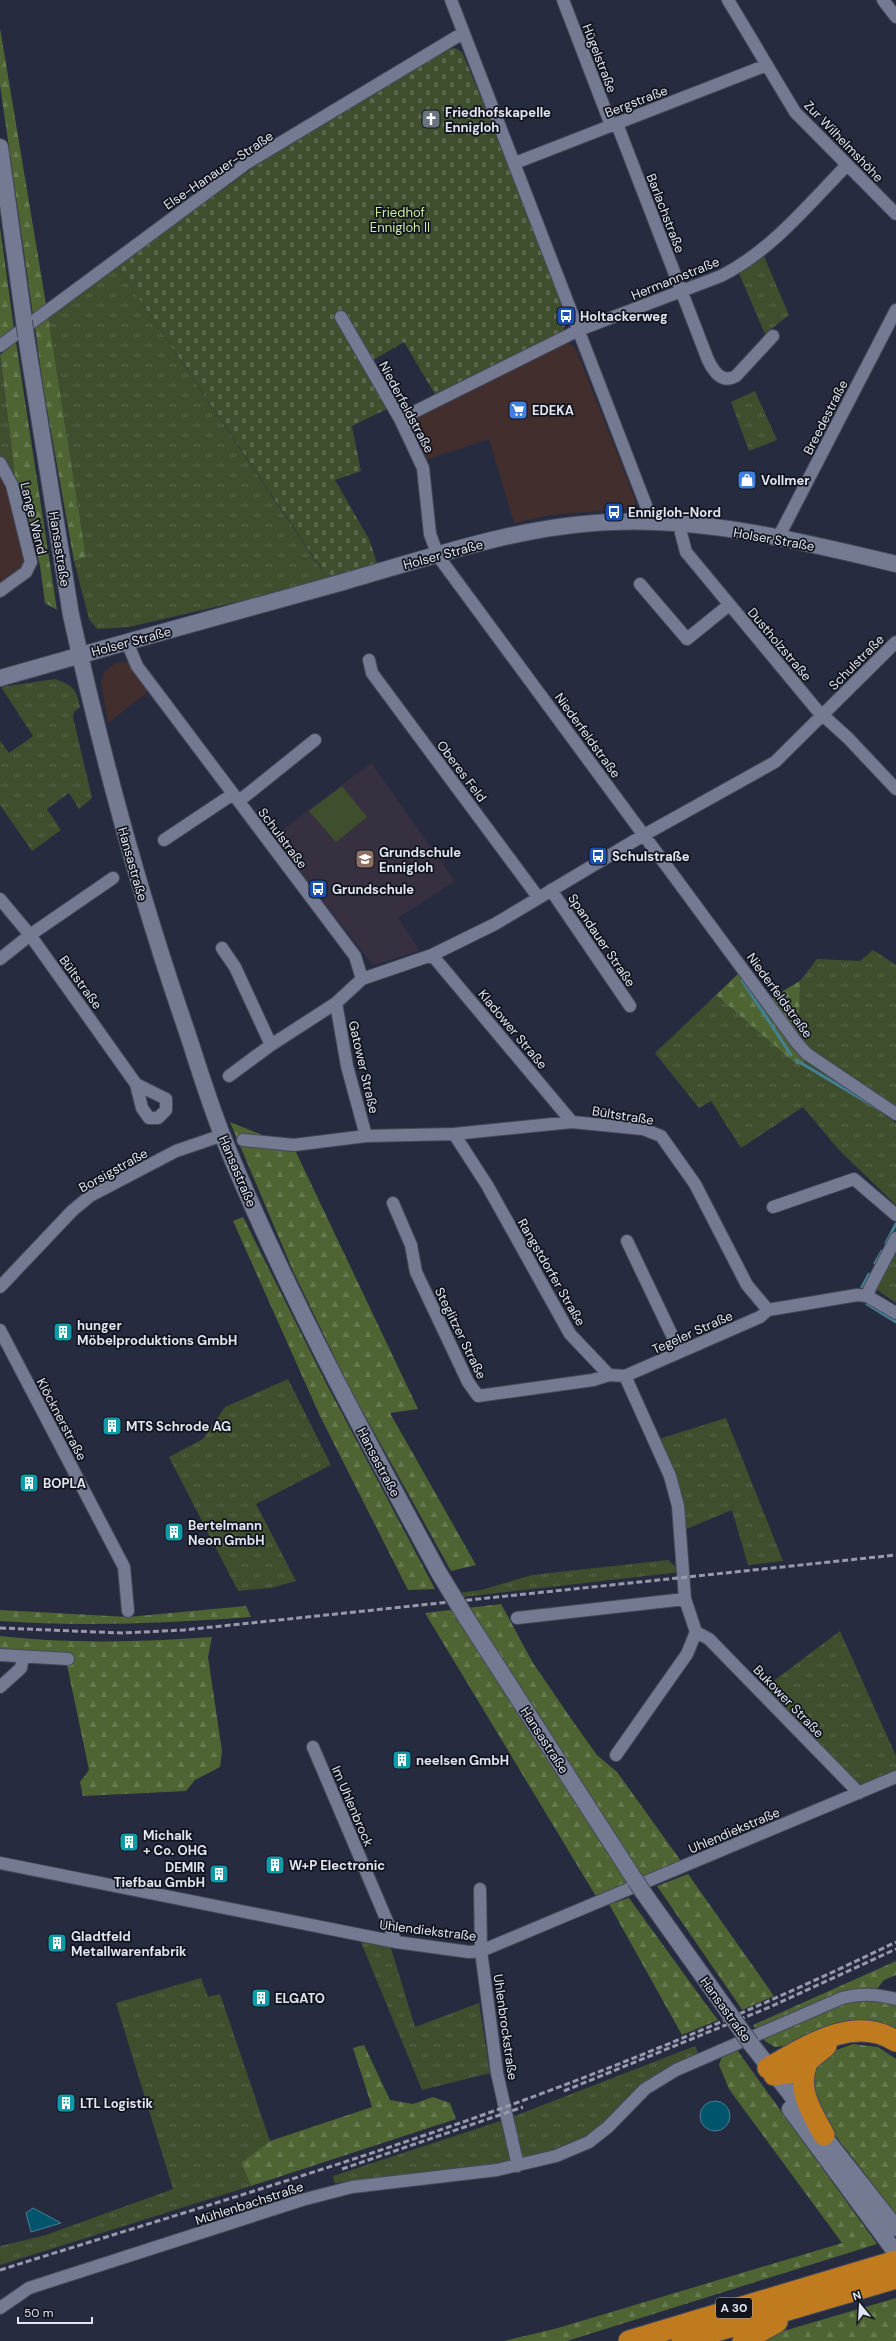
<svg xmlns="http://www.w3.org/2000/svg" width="896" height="2341" font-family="'DM Sans',sans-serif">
	<defs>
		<pattern id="grass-tufts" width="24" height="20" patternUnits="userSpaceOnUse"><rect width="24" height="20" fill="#3f4f2e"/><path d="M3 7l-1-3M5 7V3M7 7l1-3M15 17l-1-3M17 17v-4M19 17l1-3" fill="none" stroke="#5a684d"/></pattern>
		<pattern id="forest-firs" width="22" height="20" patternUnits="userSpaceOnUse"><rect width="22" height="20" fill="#4e6533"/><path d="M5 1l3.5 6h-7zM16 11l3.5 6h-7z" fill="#677b51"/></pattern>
		<pattern id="cemetery-stones" width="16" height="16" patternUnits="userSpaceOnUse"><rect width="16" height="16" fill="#3f4f2e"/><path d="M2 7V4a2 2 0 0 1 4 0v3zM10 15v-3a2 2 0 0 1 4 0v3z" fill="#5a684d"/></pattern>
	</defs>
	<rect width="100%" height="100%" fill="#262b40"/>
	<path fill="#422e2c" d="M565 344H571L576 349 635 499V506L625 509 551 515 514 523 489 439 422 461 409 427 411 420Z
		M0 472 7 482 28 561 0 584Z
		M126 661 149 691 108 723 101 682 105 671 114 664Z"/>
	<path fill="#373041" d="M371 763 455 881 398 918 420 951 373 965 273 837Z"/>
	<path fill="url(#grass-tufts)" d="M763 254 789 315 765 334 738 271Z
		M117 266 321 569 324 579 245 600 129 627 97 629 89 619 74 561 86 557 48 316Z
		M0 358 15 477 0 455Z
		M755 391 777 440 749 451 731 402Z
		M55 679C72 685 77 689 80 707L74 712 73 717 92 798 79 809 69 793 47 809 61 830 32 851 0 805V741L9 753 33 736 1 687Z
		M873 950 896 965V1108L818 1058 799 1039 800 981 817 959 860 961Z
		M716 995 797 1065 809 1060 896 1123V1205L839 1150 803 1107 741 1148 711 1101 699 1108 655 1053Z
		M896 1249V1303L876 1289Z
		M288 1379 331 1465 256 1504 296 1581 271 1588 238 1591 169 1457 203 1439 225 1407Z
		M726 1418 783 1561 748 1565 732 1510 684 1530 659 1439Z
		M668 1560 681 1572 454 1598 452 1594 481 1590 532 1575Z
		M840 1631 896 1756V1773L867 1785 857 1783 763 1689Z
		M360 1940 390 1945 415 2027 479 2003 490 2073 422 2090Z
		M201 1978 208 1997 220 1994 270 2141 241 2163 251 2186 0 2265V2246L43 2236 173 2189 116 2003Z
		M695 2046 698 2053 661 2071 626 2098 602 2125 584 2137 548 2152 492 2165 334 2183 333 2176 512 2117Z"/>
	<path fill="url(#forest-firs)" d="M0 28 46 304 33 315 0 85Z
		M0 227 14 329 0 340Z
		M48 316 86 557 74 561 43 386 35 327Z
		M16 342 57 610 45 603 40 566 25 504 15 477 0 355Z
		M740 972 809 1060 797 1065 716 995Z
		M800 981 799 1039 768 1000Z
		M230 1122 294 1148 418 1409 390 1413 476 1565 451 1571 349 1387 293 1271Z
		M243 1217 327 1385 435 1589 408 1590 320 1416 233 1221Z
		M501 1604 533 1663 574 1723 597 1755 617 1772 681 1861 620 1886 597 1898 425 1613Z
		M246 1606 251 1617C167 1623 84 1627 0 1621V1610L128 1617Z
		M0 1636C71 1644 142 1642 212 1637L208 1657 222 1751 220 1767 195 1780 186 1791 83 1796 80 1782 89 1770 66 1660 0 1655Z
		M688 1874 774 1996 742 2010 741 2008 657 1886Z
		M629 1898 705 2003 718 2020 682 2035 609 1904Z
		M896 1961V1975L884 1980 869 1999 896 2004V2030L775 2047 765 2041 753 2025Z
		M853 2044 878 2047 896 2059V2214L831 2130 814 2098 813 2068 831 2052Z
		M364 2045 390 2100 413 2104 433 2097 450 2103 456 2119 251 2186 241 2163 270 2141 372 2107 353 2048Z
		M737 2050 877 2244 567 2341H504L558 2328 842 2243 729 2089 719 2065 722 2056Z
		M896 2298V2341H759L770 2335Z"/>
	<path fill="url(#cemetery-stones)" d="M455 48 462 52 509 164 565 310 567 320 563 331 436 396 404 342 370 362 395 405 352 426 361 471 335 480 369 539 377 563 324 579 321 568 117 266 254 167 449 49Z"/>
	<path fill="#3f4f2e" d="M342 786 367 817 336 842 309 811Z"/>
	<path fill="#00546c" stroke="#448094" d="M700 2116a15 15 0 1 1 30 0a15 15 0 1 1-30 0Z
		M33 2208 61 2223 31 2232 26 2213Z"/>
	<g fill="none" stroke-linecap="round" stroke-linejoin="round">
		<path stroke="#448094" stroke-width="3" d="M742 980 791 1055
			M796 1060 880 1110
			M886 1243 896 1224
			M875 1263 882 1251
			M862 1287 869 1274
			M867 1304 896 1322"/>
		<defs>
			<path id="street" d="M451 0 652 521
				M563 0 611 125
				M728 0 795 112 896 214
				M883 0 896 17
				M617 124 708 360C714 372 722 384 736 376L773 336
				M515 163 767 65
				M341 317 400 419 423 468 430 534 438 556 797 1043 807 1054 896 1114
				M0 346 247 163 463 33
				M400 419 579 330 721 276C771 251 808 205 847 165
				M0 463 12 485 31 562 26 572 0 591
				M681 523V533L686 552 817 710 848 738 896 789
				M778 538 896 310
				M640 584 687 639 729 605
				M127 642 137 666 355 956 362 979
				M369 660 372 673 538 897
				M239 801 315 740
				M164 840 233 794
				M551 890 630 1006
				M0 899 30 935 136 1084 142 1108 149 1118H158L166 1110V1099L136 1084
				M222 948 235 967 271 1045
				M432 955 572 1122
				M0 959 30 935 113 878
				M336 1003 347 1066 366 1136
				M229 1076 271 1045 336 1003 362 979 432 955 495 924 644 835 775 762 896 642
				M454 1134 487 1185 570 1334 609 1375 625 1376 760 1317 768 1310 857 1295 867 1296 896 1313
				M243 1140 294 1145 366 1136 454 1134 572 1122 643 1129 661 1136 695 1184 747 1285 768 1310
				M393 1203 411 1245 416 1272 468 1382 478 1396 593 1380 609 1375
				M773 1207 854 1179 896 1215
				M627 1241 680 1352
				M0 1287 72 1211 90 1196 176 1151 223 1135
				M867 1296 870 1288 896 1238
				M0 1330 124 1567 128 1611
				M517 1618 685 1599
				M696 1632 709 1639 859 1793
				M0 1655 68 1659
				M0 1687 21 1668 23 1657
				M313 1747 396 1942
				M616 1755 687 1654 696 1632 685 1599 678 1506 670 1476 625 1376
				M0 1863 396 1942 469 1952 481 1951 896 1777
				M480 1889 481 1951 497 2073 518 2166
				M0 2308 29 2288 302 2200 352 2187 497 2170 556 2156 589 2142 608 2127 645 2089 676 2070 842 1998C861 1993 876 1994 896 1999"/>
			<path id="secondary" d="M0 147 24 321
				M26 336 71 615C102 756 139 893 186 1029 198 1065 209 1102 223 1137 284 1288 362 1431 439 1573
				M0 678C114 645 229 614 343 582 431 557 521 525 613 522 708 518 804 542 896 564
				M467 1619 635 1880
				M643 1892 729 2013
				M751 2044 896 2228
				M790 2109 896 2253"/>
			<path id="highway" d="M807 2063C796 2090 812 2112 824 2135
				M768 2068C806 2047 853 2014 896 2041
				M774 2075 794 2072 826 2046
				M629 2341 896 2261
				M682 2341 896 2278
				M743 2341 777 2322"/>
		</defs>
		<use href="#street" stroke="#464a5b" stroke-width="14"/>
		<use href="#secondary" stroke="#464a5b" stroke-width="18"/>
		<use href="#highway" stroke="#464a5b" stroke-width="23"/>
		<use href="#street" stroke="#737a92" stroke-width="12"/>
		<use href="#secondary" stroke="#737a92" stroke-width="16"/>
		<use href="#highway" stroke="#bf7b1e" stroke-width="21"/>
		<path stroke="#969aab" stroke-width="3" stroke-dasharray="6 3" stroke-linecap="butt" d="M0 1628 122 1633 184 1630 896 1555
			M564 2091 770 2007 896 1949
			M342 2169 523 2107
			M0 2270C172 2216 346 2165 516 2103 645 2056 772 2002 896 1942"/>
		<defs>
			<path id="secondary-bridge" d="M24 321 26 336
				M439 1573 467 1619
				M635 1880 643 1892
				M729 2013 751 2044"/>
		</defs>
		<use href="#secondary-bridge" stroke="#464a5b" stroke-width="18" stroke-linecap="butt"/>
		<use href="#secondary-bridge" stroke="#737a92" stroke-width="16"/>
	</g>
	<defs>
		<symbol id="church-square" viewBox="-11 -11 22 22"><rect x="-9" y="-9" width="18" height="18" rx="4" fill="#6b7280" stroke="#12141d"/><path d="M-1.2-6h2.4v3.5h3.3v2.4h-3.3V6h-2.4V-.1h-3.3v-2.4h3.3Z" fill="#fff"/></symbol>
		<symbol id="bus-square" viewBox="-11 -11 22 22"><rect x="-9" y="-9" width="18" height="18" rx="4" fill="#1a4fb4" stroke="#12141d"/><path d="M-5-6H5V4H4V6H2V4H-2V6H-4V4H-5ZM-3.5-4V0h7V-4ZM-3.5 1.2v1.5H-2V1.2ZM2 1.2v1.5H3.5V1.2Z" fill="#fff"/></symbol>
		<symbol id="supermarket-square" viewBox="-11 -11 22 22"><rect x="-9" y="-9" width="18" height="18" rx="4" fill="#3f7fe0" stroke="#12141d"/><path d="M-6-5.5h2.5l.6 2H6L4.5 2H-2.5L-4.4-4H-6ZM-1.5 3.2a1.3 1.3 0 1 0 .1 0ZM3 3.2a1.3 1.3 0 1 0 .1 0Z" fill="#fff"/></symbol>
		<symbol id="shop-square" viewBox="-11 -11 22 22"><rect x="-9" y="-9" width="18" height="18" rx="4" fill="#3f7fe0" stroke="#12141d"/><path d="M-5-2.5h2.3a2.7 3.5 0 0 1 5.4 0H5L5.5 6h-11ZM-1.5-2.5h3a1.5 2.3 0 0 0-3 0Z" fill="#fff"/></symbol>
		<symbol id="school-square" viewBox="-11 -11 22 22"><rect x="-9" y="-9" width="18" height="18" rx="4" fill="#8d6e63" stroke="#12141d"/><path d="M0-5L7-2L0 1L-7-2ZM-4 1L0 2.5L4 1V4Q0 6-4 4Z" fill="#fff"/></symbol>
		<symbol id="building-square" viewBox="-11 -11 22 22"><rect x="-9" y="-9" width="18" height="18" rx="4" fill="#0f9aa8" stroke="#12141d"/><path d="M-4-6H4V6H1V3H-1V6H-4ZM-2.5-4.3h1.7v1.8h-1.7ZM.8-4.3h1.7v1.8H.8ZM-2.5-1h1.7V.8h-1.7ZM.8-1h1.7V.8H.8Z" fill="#fff"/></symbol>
	</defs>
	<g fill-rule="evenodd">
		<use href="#church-square" x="420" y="108" width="22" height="22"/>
		<use href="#bus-square" x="555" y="305" width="22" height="22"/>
		<use href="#supermarket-square" x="507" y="399" width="22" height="22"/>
		<use href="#shop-square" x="736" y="469" width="22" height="22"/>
		<use href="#bus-square" x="603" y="501" width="22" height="22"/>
		<use href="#bus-square" x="587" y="845" width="22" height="22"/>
		<use href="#school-square" x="354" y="848" width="22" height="22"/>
		<use href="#bus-square" x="307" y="878" width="22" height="22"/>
		<use href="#building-square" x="52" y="1321" width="22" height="22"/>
		<use href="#building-square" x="101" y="1415" width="22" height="22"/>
		<use href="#building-square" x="18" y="1472" width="22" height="22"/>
		<use href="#building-square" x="163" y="1521" width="22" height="22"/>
		<use href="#building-square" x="391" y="1749" width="22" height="22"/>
		<use href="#building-square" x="118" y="1831" width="22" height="22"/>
		<use href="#building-square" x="264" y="1854" width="22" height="22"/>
		<use href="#building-square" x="208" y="1863" width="22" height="22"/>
		<use href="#building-square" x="46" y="1932" width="22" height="22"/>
		<use href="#building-square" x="250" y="1987" width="22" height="22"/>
		<use href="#building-square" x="55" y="2092" width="22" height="22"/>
	</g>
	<g text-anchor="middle" stroke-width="3.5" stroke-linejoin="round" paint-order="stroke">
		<rect fill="#12141d" stroke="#a3a6b2" stroke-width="1" x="716" y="2298" width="36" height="20" rx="3"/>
		<g font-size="12" font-weight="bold" fill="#e1e5f2">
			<text x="734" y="2312">A 30</text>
		</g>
		<g font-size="13" fill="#e1e5f2" stroke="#12141d">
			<text transform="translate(600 58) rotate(69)" y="5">Hügelstraße</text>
			<text transform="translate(636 101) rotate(-21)" y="5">Bergstraße</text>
			<text transform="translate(844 141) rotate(46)" y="5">Zur Wilhelmshöhe</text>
			<text transform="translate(218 170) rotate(-34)" y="5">Else-Hanauer-Straße</text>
			<text transform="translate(666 213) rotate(69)" y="5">Barlachstraße</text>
			<text transform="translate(675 278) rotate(-22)" y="5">Hermannstraße</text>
			<text transform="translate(407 407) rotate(62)" y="5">Niederfeldstraße</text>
			<text transform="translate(825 417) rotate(-63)" y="5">Breedestraße</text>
			<text transform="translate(34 518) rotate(76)" y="5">Lange Wand</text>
			<text transform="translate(774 539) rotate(10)" y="5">Holser Straße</text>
			<text transform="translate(60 549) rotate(81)" y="5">Hansastraße</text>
			<text transform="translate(443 554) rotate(-15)" y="5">Holser Straße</text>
			<text transform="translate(131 641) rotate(-15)" y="5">Holser Straße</text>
			<text transform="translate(780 644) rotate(50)" y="5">Dustholzstraße</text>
			<text transform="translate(856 662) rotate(-45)" y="5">Schulstraße</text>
			<text transform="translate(588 735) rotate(54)" y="5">Niederfeldstraße</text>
			<text transform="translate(462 771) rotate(53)" y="5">Oberes Feld</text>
			<text transform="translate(283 838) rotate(53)" y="5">Schulstraße</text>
			<text transform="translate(133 864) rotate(74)" y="5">Hansastraße</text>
			<text transform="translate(602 940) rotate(56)" y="5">Spandauer Straße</text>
			<text transform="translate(81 982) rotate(54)" y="5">Bültstraße</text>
			<text transform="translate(780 995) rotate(54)" y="5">Niederfeldstraße</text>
			<text transform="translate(513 1029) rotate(50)" y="5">Kladower Straße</text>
			<text transform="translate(364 1067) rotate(77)" y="5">Gatower Straße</text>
			<text transform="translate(623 1115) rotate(9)" y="5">Bültstraße</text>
			<text transform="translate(113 1170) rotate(-29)" y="5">Borsigstraße</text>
			<text transform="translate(238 1171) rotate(67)" y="5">Hansastraße</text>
			<text transform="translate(552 1272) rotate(60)" y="5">Rangstdorfer Straße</text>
			<text transform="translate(692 1332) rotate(-24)" y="5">Tegeler Straße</text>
			<text transform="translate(461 1333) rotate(64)" y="5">Steglitzer Straße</text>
			<text transform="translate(62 1419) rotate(62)" y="5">Klöcknerstraße</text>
			<text transform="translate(379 1462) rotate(62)" y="5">Hansastraße</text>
			<text transform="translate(789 1701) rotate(46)" y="5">Bukower Straße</text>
			<text transform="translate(545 1740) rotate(57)" y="5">Hansastraße</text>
			<text transform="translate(353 1806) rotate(67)" y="5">Im Uhlenbrock</text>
			<text transform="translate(734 1830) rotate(-23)" y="5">Uhlendiekstraße</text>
			<text transform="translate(428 1930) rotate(7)" y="5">Uhlendiekstraße</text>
			<text transform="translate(726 2009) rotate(54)" y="5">Hansastraße</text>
			<text transform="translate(506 2027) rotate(82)" y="5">Uhlenbrockstraße</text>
			<text transform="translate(249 2203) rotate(-18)" y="5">Mühlenbachstraße</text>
		</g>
		<g font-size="13" font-weight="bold" fill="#e1e5f2" stroke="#12141d" text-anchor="start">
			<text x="445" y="117">Friedhofskapelle<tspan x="445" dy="15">Ennigloh</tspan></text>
			<text x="580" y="321">Holtackerweg</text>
			<text x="532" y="415">EDEKA</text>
			<text x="761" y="485">Vollmer</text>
			<text x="628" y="517">Ennigloh-Nord</text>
			<text x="379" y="857">Grundschule<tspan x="379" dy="15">Ennigloh</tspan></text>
			<text x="612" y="861">Schulstraße</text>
			<text x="332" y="894">Grundschule</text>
			<text x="77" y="1330">hunger<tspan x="77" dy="15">Möbelproduktions GmbH</tspan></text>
			<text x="126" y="1431">MTS Schrode AG</text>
			<text x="43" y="1488">BOPLA</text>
			<text x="188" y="1530">Bertelmann<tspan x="188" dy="15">Neon GmbH</tspan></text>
			<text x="416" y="1765">neelsen GmbH</text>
			<text x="143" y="1840">Michalk<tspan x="143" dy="15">+ Co. OHG</tspan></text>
			<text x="289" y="1870">W+P Electronic</text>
			<text x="205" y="1872" text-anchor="end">DEMIR<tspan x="205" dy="15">Tiefbau GmbH</tspan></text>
			<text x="71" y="1941">Gladtfeld<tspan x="71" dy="15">Metallwarenfabrik</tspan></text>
			<text x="275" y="2003">ELGATO</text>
			<text x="80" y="2108">LTL Logistik</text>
		</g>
		<g font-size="13" fill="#c9eea0" stroke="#12141d">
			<text x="400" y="217">Friedhof<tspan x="400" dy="15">Ennigloh II</tspan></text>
		</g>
	</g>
	<g transform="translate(860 2305) rotate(342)" stroke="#12141d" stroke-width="3" paint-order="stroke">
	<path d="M0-3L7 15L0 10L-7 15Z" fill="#e1e5f2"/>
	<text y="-6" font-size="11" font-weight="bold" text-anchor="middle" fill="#e1e5f2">N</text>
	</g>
	<path d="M18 2317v6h74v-6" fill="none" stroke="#e1e5f2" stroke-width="2"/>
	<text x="24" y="2317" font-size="12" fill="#e1e5f2" stroke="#12141d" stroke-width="3" paint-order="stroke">50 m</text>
</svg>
